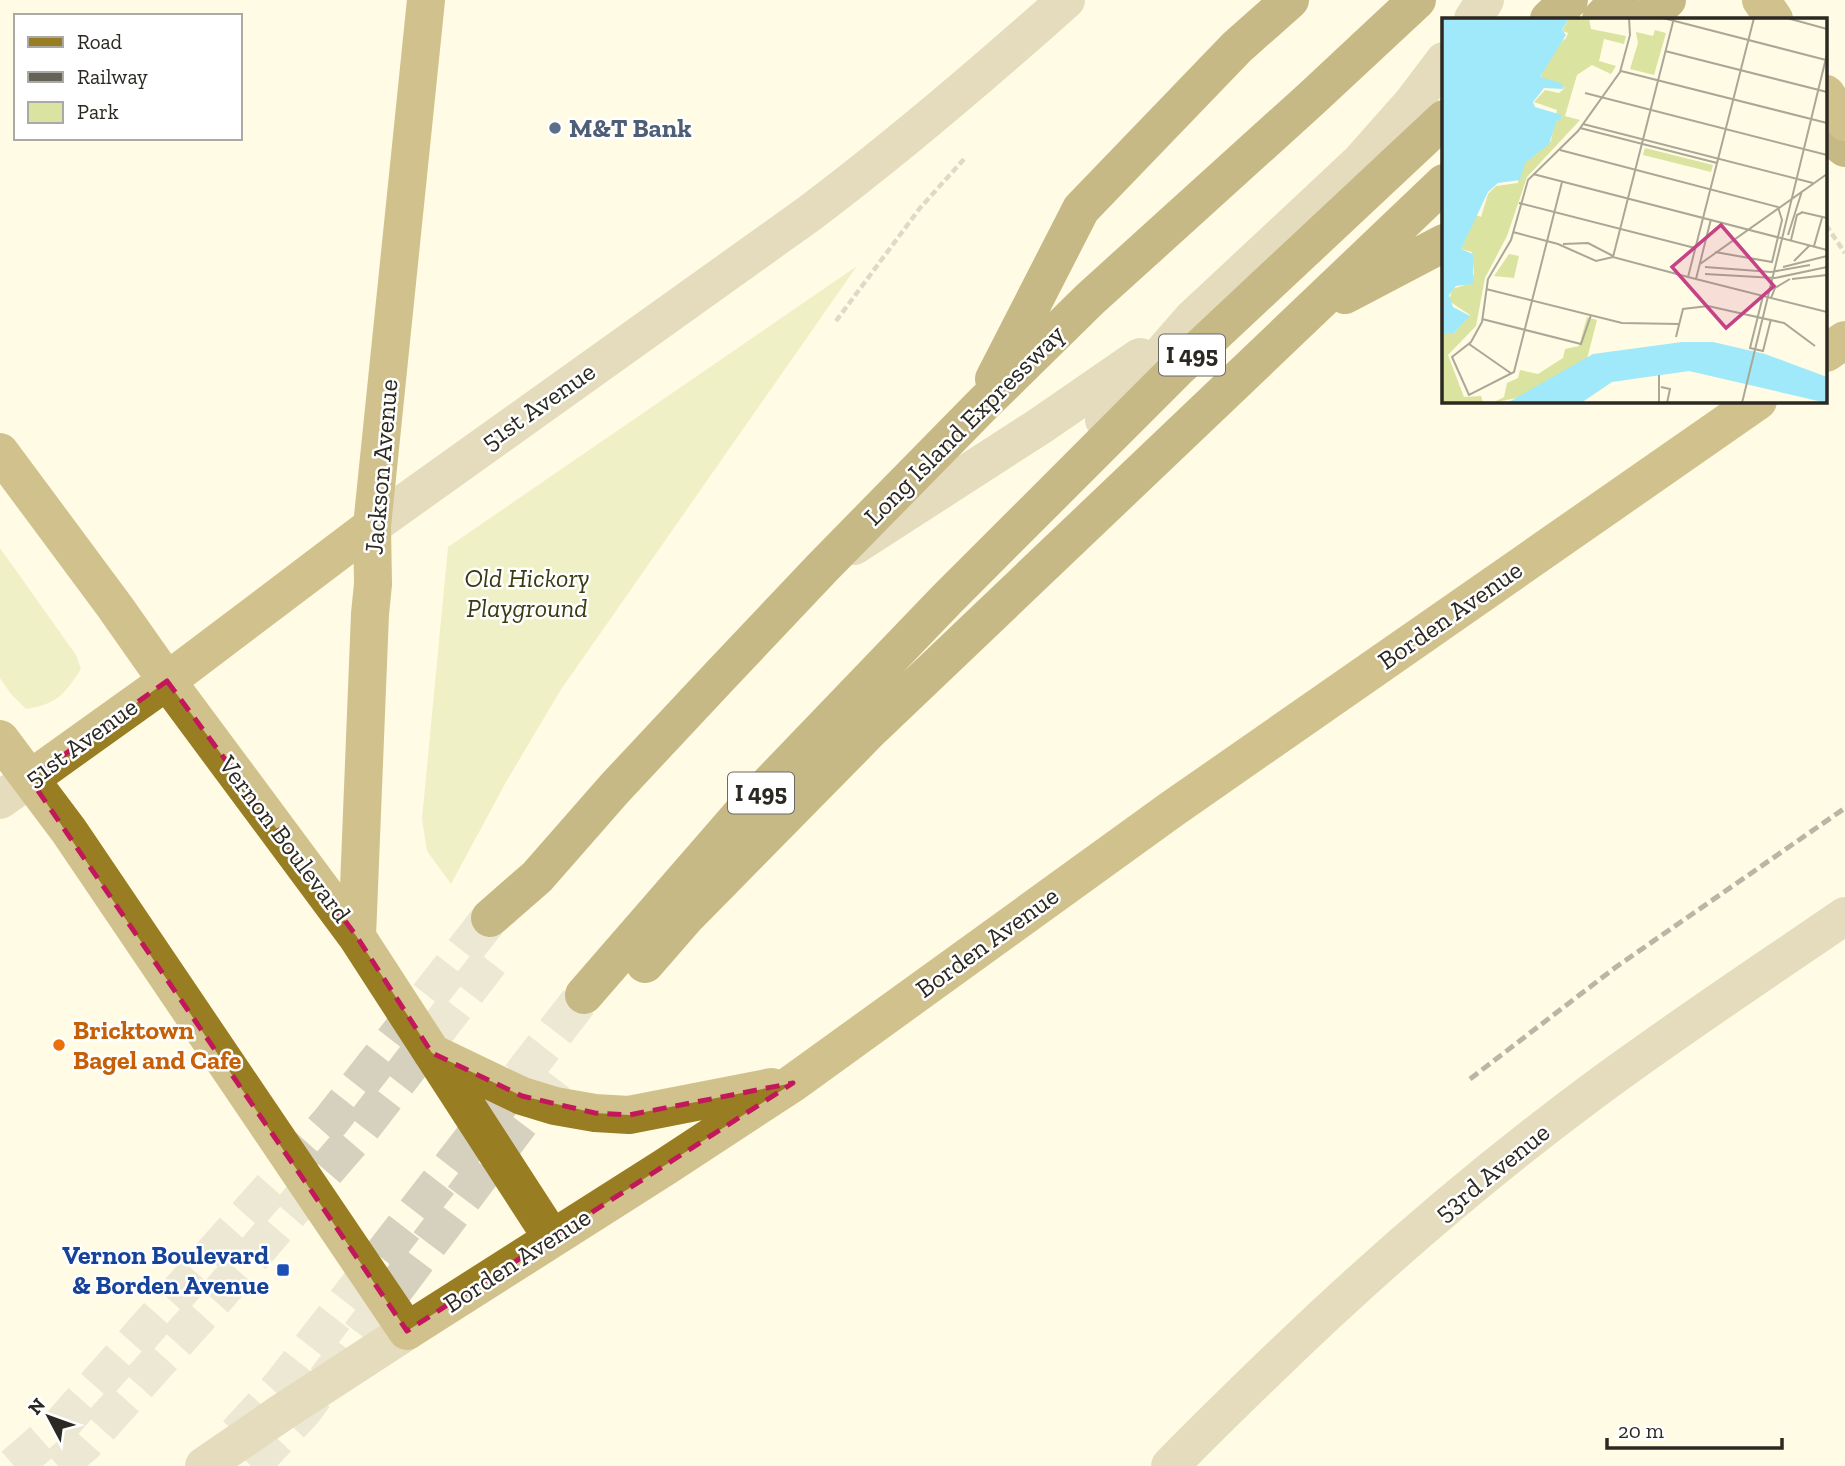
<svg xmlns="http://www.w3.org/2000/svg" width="1845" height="1466" font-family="'Zilla Slab',serif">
	<rect width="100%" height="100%" fill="#fffbe5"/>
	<path fill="#dbe3a0" d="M857 266 560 691 506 782 451 884 427 851 422 819 448 547Z
		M0 548 76 655 81 669C64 695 57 704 26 709L11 694 0 678Z"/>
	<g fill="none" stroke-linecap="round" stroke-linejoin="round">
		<path stroke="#d5d1be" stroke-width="38" stroke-dasharray="38 19" stroke-linecap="butt" d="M237 1434 281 1386 584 995
			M14 1466 61 1425 330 1122 490 918
			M58 1466 85 1443 218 1295 354 1138 500 948
			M251 1466 302 1412 555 1076"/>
		<path stroke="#b4b1a0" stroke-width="4.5" stroke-dasharray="7 3.5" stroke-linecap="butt" d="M1826 225 1845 253
			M836 321 920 208 965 158"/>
		<path stroke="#c6b78d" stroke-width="38" d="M1473 19 1485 0
			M1104 420 1192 319 1359 163 1413 102 1444 61
			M372 526 810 213C899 146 983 74 1066 0
			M854 546 1040 426 1140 357
			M0 800 30 779
			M204 1466 281 1413 407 1331
			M1170 1466C1202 1433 1235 1401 1268 1369 1369 1271 1476 1178 1589 1094 1672 1032 1759 975 1845 916"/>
		<path stroke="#997d22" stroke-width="38" d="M1761 0 1774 19
			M1826 353 1845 340
			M0 452 115 607 167 681 357 937 552 1238
			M0 739 69 831 407 1331 665 1167 793 1083 1172 809 1758 401
			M30 779 167 681 372 526
			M357 937 370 614 373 584 372 526 426 0
			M432 1053 522 1096 555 1106 595 1113 629 1115 772 1087"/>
		<path stroke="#836910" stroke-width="38" d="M1549 19 1569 0
			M1601 19 1619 0
			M1646 19 1667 0
			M1826 133 1845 148
			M1345 295 1444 243
			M994 379 1081 209 1237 47 1290 0
			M490 918 537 877 615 788 717 679 823 567 981 406 1090 299 1312 98 1417 0
			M645 964 685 918 870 730 1444 183
			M584 995 749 805 947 599 1176 370 1444 119"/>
		<path stroke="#656257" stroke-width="5" stroke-dasharray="10 5" stroke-linecap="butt" d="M1470 1079 1616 967 1845 808"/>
		<path stroke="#997d22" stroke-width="38" d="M1826 94 1845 122"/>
	</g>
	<path d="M0 0H1845V1466H0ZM167 681 357 937 432 1053 522 1096 595 1113 629 1115 793 1083 407 1331 30 779Z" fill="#fffbe5" fill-opacity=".55" fill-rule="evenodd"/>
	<path fill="none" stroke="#c2185b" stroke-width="5" stroke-dasharray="14 9" stroke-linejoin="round" d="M167 681 357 937 432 1053 522 1096 595 1113 629 1115 793 1083 407 1331 30 779Z"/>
	<circle fill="#5c6f8a" stroke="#fff" stroke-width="2.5" cx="555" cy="128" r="7"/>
	<circle fill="#e8710a" stroke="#fff" stroke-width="2.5" cx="59" cy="1045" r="7"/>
	<rect fill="#1a4fb4" stroke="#fff" stroke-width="2.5" x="276" y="1263" width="14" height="14" rx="3.5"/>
	<g text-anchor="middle" stroke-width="5" stroke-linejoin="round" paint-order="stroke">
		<g fill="#fff" stroke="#6b6964" stroke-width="2">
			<rect x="1159" y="334.5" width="66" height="41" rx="5"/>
			<rect x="728" y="772.5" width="66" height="41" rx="5"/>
		</g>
		<g font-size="24" font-weight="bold" fill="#2b2921">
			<text x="1192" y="363">I 495</text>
			<text x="761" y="801">I 495</text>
		</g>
		<g font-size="26" font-weight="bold" fill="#4e5e75" stroke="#fff" text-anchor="start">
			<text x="569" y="137">M&amp;T Bank</text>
		</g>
		<g font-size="26" fill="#2b2921" stroke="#fff">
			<text transform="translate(538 406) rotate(-35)" y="9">51st Avenue</text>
			<text transform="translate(964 425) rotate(-45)" y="9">Long Island Expressway</text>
			<text transform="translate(381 467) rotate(-85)" y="9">Jackson Avenue</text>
			<text transform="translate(1450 615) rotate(-35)" y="9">Borden Avenue</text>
			<text transform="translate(81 742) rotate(-36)" y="9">51st Avenue</text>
			<text transform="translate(285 839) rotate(53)" y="9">Vernon Boulevard</text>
			<text transform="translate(987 942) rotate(-36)" y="9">Borden Avenue</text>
			<text transform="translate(1492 1172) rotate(-39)" y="9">53rd Avenue</text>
			<text transform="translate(517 1260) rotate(-33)" y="9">Borden Avenue</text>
		</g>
		<g font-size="26" font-style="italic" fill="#393c11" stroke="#fff">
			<text x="527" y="587">Old Hickory<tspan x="527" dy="30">Playground</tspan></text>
		</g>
		<g font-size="26" font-weight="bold" fill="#c56008" stroke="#fff" text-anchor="start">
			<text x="73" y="1039">Bricktown<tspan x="73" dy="30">Bagel and Cafe</tspan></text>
		</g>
		<g font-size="26" font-weight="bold" fill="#164399" stroke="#fff" text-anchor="end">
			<text x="269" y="1264">Vernon Boulevard<tspan x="269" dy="30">&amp; Borden Avenue</tspan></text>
		</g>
	</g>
	<g transform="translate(1442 18)">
		<rect width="385" height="385" fill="#fffbe5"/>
		<path d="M127 0H147L149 11 184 18 182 26 162 21 157 43 174 48 169 56 150 47 135 57 123 98 138 102 85 159 65 218 43 260 34 308 6 337 22 379 39 378 41 385H0V315H12L28 297 7 283 10 271 23 267 32 256 30 234 19 231 34 197 39 199 46 176 54 168 76 165 77 150 109 123 115 92 92 84 103 72 117 75 123 70 98 60 111 32 124 20 126 15 120 13ZM213 12 224 15 212 57 188 51 196 25 194 14 211 18ZM203 130 271 147 269 154 201 137ZM67 236 77 238 72 260 52 258ZM145 299 155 302 145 341 79 379 50 385 62 379 65 365 76 360 78 352 96 356 121 340 123 331 137 328Z" fill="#dbe3a0"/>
		<path d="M0 0H127L120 12 124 17 98 59 119 65 122 71 102 70 91 84 93 89 120 97 118 103 115 102 107 126 83 145 78 162 56 165 46 174 19 231 31 236V266L14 268 7 277 11 289 28 298 12 315H0ZM240 324H271L323 336 385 359V385L247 353 170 364 139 385H65L151 336Z" fill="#9fe9fb"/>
		<path fill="none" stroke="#9fe9fb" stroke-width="3.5" d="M0 19 16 0M0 232 26 238M0 241 22 238M0 252 26 238"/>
		<path fill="none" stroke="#aaa797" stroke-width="2" d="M221 0 384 42M312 0 246 259 385 294M345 0 385 11M223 33 385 74M179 53 385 105M143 75 385 137M141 106 371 165M138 110 275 145M118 132 336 189 340 202 330 244 273 234M91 156 385 232M120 164 72 354 27 377 10 339 29 324 40 304 46 261 69 222 86 162 136 113 178 54 188 17 187 0M77 185 253 230M359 194 385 200M71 214 116 226 154 243 171 239 246 259M346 217 360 173M349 222 355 197 361 194M121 226 146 225 171 238M372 228 380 200M171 239 232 0M352 243 368 227M258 246 385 156M263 249 329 254 368 247M341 249 385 238M263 256 333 260 385 249M254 261 269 201M350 261 385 257M44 271 180 305 237 306M321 278 308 330 321 333 329 301M329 280 333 270 348 261M40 301 139 326 149 297M234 319 241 291 266 288 342 305 373 328M27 326 70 356M219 369 228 371 225 385M217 385V357M300 385 385 36"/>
		<path fill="#c64286" fill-opacity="0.15" stroke="#c64286" stroke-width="3.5" d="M279 207 332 268 284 310 230 249Z"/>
		<rect width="385" height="385" fill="none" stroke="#2b2921" stroke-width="3.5"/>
	</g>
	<rect x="14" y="14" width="228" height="126" fill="#ffffff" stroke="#aaa9a6" stroke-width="2"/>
	<rect x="28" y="37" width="35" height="10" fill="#997d22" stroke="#aaa9a6" stroke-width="2"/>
	<text x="77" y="49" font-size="21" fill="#2b2921">Road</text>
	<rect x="28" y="72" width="35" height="10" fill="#656257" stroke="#aaa9a6" stroke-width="2"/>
	<text x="77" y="84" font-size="21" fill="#2b2921">Railway</text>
	<rect x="28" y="102" width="35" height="21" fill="#dbe3a0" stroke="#aaa9a6" stroke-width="2"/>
	<text x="77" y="119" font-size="21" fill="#2b2921">Park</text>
	<g transform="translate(49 1417) rotate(311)" stroke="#ffffff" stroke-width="5" paint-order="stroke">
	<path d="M0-5L12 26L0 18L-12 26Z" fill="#2b2921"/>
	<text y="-10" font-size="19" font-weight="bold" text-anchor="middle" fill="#2b2921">N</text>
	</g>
	<path d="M1607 1438v10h175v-10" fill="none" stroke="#2b2921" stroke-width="3.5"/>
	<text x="1618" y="1438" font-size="21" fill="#2b2921" stroke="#ffffff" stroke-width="5" paint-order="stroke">20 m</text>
</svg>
